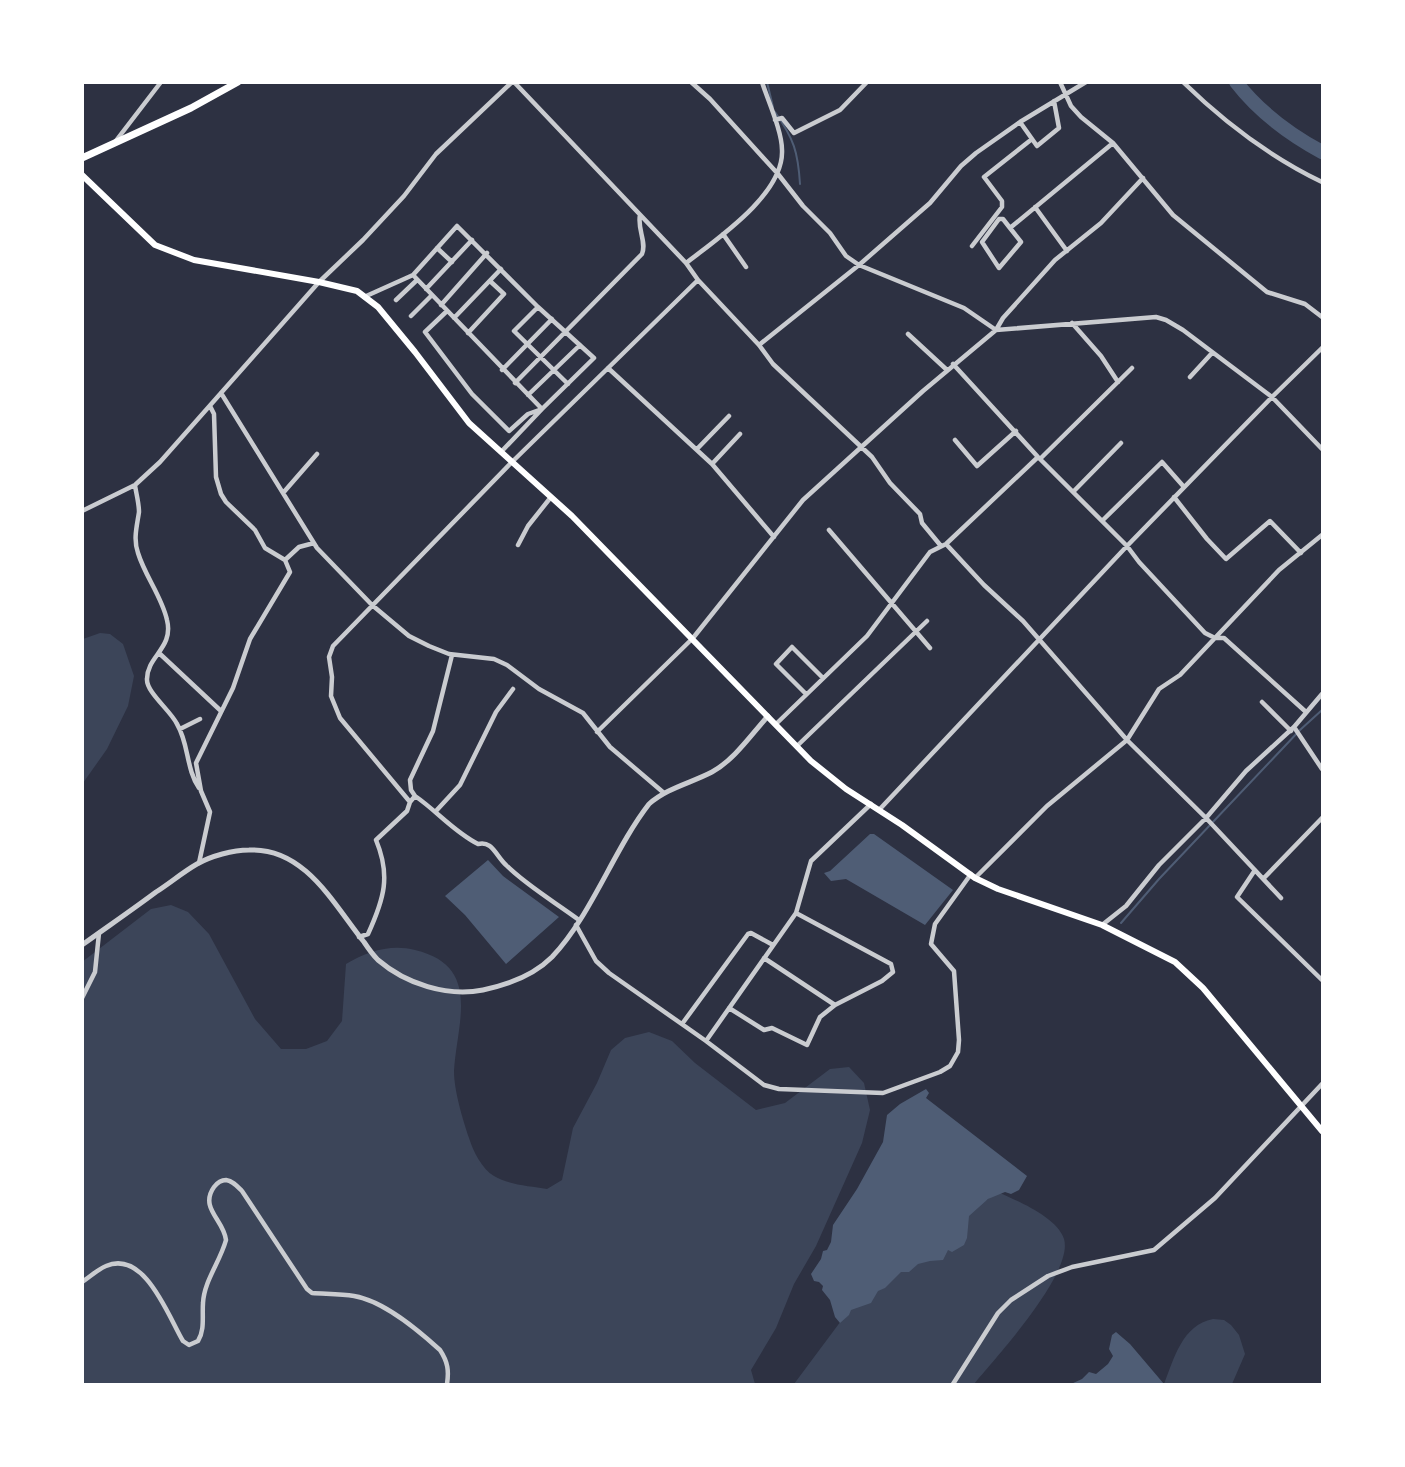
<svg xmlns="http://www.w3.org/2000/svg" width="1405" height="1467" font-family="Montserrat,sans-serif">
	<rect width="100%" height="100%" fill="#2d3142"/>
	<path fill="#3c4559" d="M100 633 110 634 123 644 134 676 128 706 107 749 83 783V639Z
		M171 905 188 912 209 934 255 1019 281 1049H306L327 1041 342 1021 346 964C368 951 391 944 415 950 482 966 457 1022 454 1071 454 1091 463 1120 469 1138 473 1151 482 1169 494 1176 509 1185 530 1186 547 1189L562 1180 573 1128 597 1083 611 1050 625 1038 649 1032 672 1041 695 1063 756 1110 785 1103 830 1069 849 1067 864 1083 870 1110 862 1143 816 1246 794 1284 776 1328 751 1370 755 1384H83L82 962 151 909Z
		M998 1192C1017 1201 1057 1217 1064 1239 1074 1273 996 1357 974 1384H794L870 1282Z
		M1213 1319 1224 1320 1231 1325 1239 1335 1245 1354 1232 1384H1164C1174 1359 1182 1325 1213 1319Z"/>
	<path fill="#4f5d75" d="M870 834H874L953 890 925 925 846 879 831 881 824 873 830 871Z
		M488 860 503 876 559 917 506 964 465 915 445 896Z
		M926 1089 929 1093 926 1098 1027 1176 1019 1190 1011 1194 1005 1192 988 1199 969 1216 967 1238 964 1245 952 1252 948 1250 943 1260 930 1261 918 1264 909 1272H901L885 1288 878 1291 871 1303 851 1310 849 1315 840 1323 835 1317 830 1300 822 1290 823 1286 819 1282 814 1281 811 1274 821 1259 823 1251 827 1250 831 1242 833 1225 857 1189 883 1142 887 1115 900 1104Z
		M1116 1332 1130 1344 1164 1384H1071L1082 1379 1089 1372 1096 1374 1108 1364 1113 1356 1109 1349 1112 1335Z"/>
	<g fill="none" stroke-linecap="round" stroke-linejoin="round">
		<path stroke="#4f5d75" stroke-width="2" d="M767 82 773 107
			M775 112C794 139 798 152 800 184
			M1121 923 1159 879 1300 730 1322 710"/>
		<path stroke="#4f5d75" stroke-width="14" d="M1236 82C1259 112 1289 134 1322 152"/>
		<path stroke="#caccd0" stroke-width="4.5" d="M514 82 686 263 698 280 759 345 773 364 872 457 890 483 920 514 922 523 941 546
			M691 82 710 99 778 174 803 206 830 233 846 256 859 265 964 308 996 330 1156 317 1166 320 1183 330 1272 397 1322 449
			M1060 82 1071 106 1081 117 1113 143 1173 215 1267 292 1305 304 1322 317
			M1183 82C1223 121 1272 158 1322 182
			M775 120 782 118 794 133 840 110 867 82
			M1020 122 1037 146 1059 128 1054 101
			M115 142 161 82
			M1035 207 1067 251
			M1010 228 1003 219H999L982 242 999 268 1021 242 1010 228 1113 143
			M723 234 746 267
			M972 246 1002 207V201L984 177 1032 139
			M437 248 452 262
			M686 263C717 239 784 194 782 150 782 131 768 101 762 82
			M413 275 457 226 538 307 594 358 542 409 528 414 509 431 472 394 425 332 447 311
			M426 289 472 240
			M364 297 413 275 542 409 501 452
			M396 300 417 280
			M441 305 487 253
			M538 307 514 331 568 384
			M411 316 432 295
			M454 318 501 269
			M1072 323 1101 356 1118 382
			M468 333 504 294 490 281
			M908 334 947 370
			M759 345 859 265 930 203 961 166 976 153 1020 122 1086 82
			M953 364 1038 457 1127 546 1139 562 1205 633 1215 638H1224L1306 712
			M608 368 712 464
			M502 370 552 319
			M1190 377 1212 353
			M515 383 642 254C647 242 637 229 640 215
			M221 393 317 548 372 605 409 636 429 646 449 654 494 659 507 665 539 689 583 713 610 747 664 793
			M528 395 580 345
			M740 434 712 464 774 537
			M955 440 977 466 1016 431
			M697 449 729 416
			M1040 459 1132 368
			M135 485C136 493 139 503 139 512 137 526 133 539 138 553 145 576 162 597 167 620 174 648 147 656 147 679 146 692 171 711 177 724 189 744 186 769 199 788
			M1073 492 1121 443
			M283 493 317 454
			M1174 497 1207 539 1226 559 1270 521 1301 553
			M82 511 135 485 160 462 319 282 363 240 404 196 436 154 512 82
			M1102 521 1162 462 1184 487
			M829 530 930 648
			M946 544 984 585 1023 621 1127 740 1206 818 1281 898
			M518 545 528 526 551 497
			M285 560 299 547 314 543
			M159 653 221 711
			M806 694 776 664 792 647 823 678
			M1262 702 1291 731
			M776 724 867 636 930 552 946 544 1038 457
			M1294 727 1322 769
			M180 729 200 719
			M597 732 693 638 803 500 923 391 996 330 1003 318 1055 260 1101 223 1143 178
			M797 746 927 621
			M415 796 411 790 410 780 433 731 452 655
			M410 802 340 718 331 696 332 677 329 657 333 646 512 462 698 280
			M879 810 1127 546 1272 397 1322 348
			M436 811 460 785 496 712 513 689
			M199 863 210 812 201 791 196 763 233 688 250 639 290 572 285 560 265 548 255 530 226 502 221 494 216 477 214 414 210 406
			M1255 870 1237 897 1322 980
			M975 878 1047 806 1127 740 1159 689 1180 675 1279 570 1322 535
			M1263 879 1322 818
			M576 925 596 961 609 973 706 1041 796 913 811 861 871 804
			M1102 925 1126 906 1159 865 1206 818 1246 771 1294 727 1322 694
			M359 937 368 934C384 899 391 876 376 840L407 811 410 802 415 796C437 811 454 832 478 844 492 840 496 856 506 865 527 886 555 902 579 920
			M764 958 835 1005 882 981 893 972 891 964 796 913
			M82 998 95 972 99 933
			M729 1008 764 1030 772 1028 807 1045 820 1017 835 1005
			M682 1024 748 934 751 933 773 945
			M706 1041 764 1085 779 1089 883 1093 940 1072 950 1066 958 1052 959 1040 954 971 931 944 935 924 971 874
			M82 1282C90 1277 98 1269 106 1266 145 1249 169 1318 183 1341L189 1345 198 1341C205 1330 202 1316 203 1303 204 1281 220 1262 226 1240 224 1220 199 1208 214 1187 217 1183 221 1180 226 1180 233 1181 237 1186 242 1191L307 1289 312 1293C326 1294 341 1294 354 1296 384 1301 418 1330 440 1350 448 1362 449 1371 447 1384
			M953 1384 998 1313 1011 1300 1048 1276 1072 1267 1154 1250 1215 1198 1322 1084"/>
		<path stroke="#caccd0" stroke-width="5" d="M82 945C107 927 132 910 156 892 170 883 183 872 197 864 211 856 233 850 249 850 305 847 334 905 364 942 368 948 373 955 378 960 406 984 447 997 483 990 507 985 534 975 552 957 591 916 614 849 649 804 667 788 691 783 712 772 734 760 751 735 768 716"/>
		<path stroke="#fff" stroke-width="6" d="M82 175 155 245 194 260 319 282 357 291 378 307 415 352 469 423 572 516 811 761 846 789 902 825 975 878 998 889 1102 925 1175 962 1203 988 1322 1131"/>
		<path stroke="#fff" stroke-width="7" d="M82 158 191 108 238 82"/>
	</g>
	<rect width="1405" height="1467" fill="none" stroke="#ffffff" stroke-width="168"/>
</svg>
